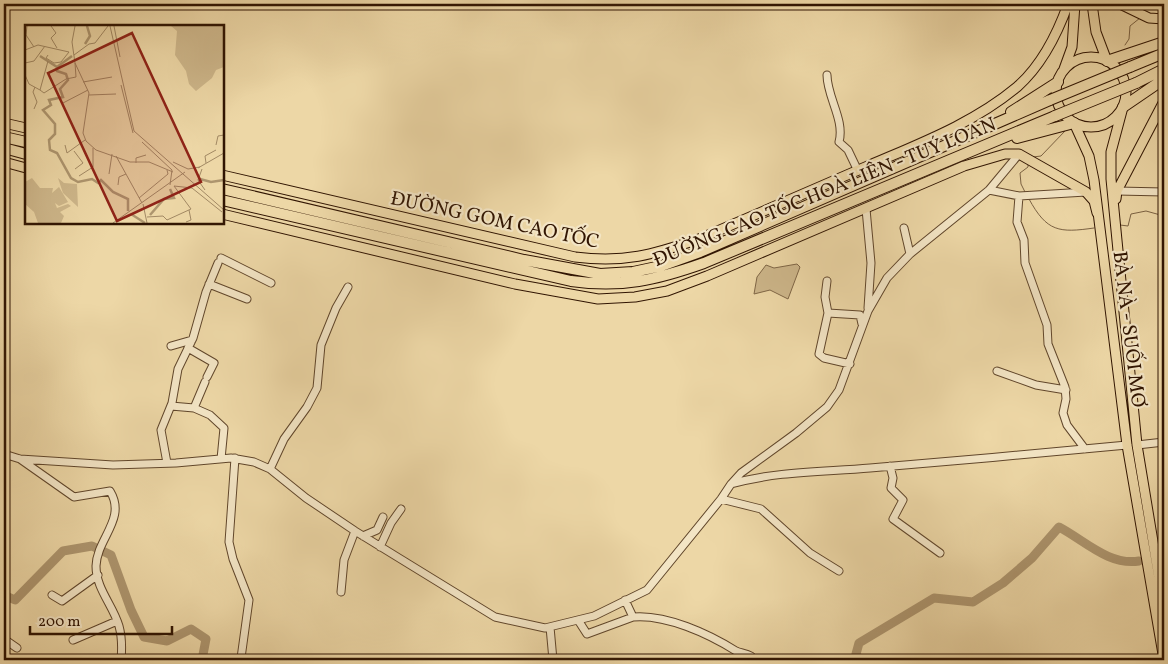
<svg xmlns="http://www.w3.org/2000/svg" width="1168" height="664" font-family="Vollkorn,serif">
	<rect width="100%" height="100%" fill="#edd7a6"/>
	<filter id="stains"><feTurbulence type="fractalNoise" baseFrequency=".004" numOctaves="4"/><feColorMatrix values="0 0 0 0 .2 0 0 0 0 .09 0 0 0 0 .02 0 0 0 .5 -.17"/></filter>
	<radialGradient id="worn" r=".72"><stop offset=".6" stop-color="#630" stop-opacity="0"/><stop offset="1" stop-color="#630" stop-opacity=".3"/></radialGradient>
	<path fill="#cdb68a" stroke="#7f6646" d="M797 264 800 267 788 299 770 290 754 294 757 277 766 265 774 268Z"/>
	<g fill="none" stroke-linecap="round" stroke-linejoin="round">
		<path stroke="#7b6243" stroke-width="1" d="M1143 10 1149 4
			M1125 45 1129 39 1130 26 1140 18
			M1033 157 1041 156 1065 131
			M1025 192 1021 184 1020 173 1028 167V164
			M1029 199C1047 232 1059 233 1094 228
			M1120 225 1128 226 1131 214 1146 211 1164 216"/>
		<path stroke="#ad956e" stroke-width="9" d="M4 595 15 600 63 551 92 546 111 555 131 610 144 637 167 641 191 629 206 639 202 660
			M860 660 856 654 859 643 934 598 973 602 1003 583 1032 558 1059 527C1084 540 1109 566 1139 561"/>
		<defs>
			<path id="minor" d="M827 75C827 97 845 120 839 142L848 150 858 171
				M989 190 1019 196 1017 222 1024 240 1025 263 1047 325 1048 344 1065 387 1066 399 1063 413 1067 425 1085 449
				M1117 191 1164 192
				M1019 196 1086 192
				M866 209 871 263 868 308
				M904 228 910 254
				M221 258 271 283
				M827 281 825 297 828 313 819 354 824 358 850 364
				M209 284 247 299
				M828 313 860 315 862 324
				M171 346 192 340
				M188 348 214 363 207 377
				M997 371 1036 385 1066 390
				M171 406 194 408 205 382
				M194 408 210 415 224 428 221 459
				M1137 445 1164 442
				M4 454 20 459 113 465 176 463 231 458 254 462 270 469 306 498 355 531 495 617 545 628 594 616 647 590 721 499 731 484 741 473 796 433 827 407 839 390 868 311 887 278 910 254 989 190 1019 154
				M235 458 229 542 233 559 249 600 241 658
				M20 459 74 497 110 491C127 519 97 538 96 566 96 589 113 605 119 626 122 637 122 649 121 660
				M167 463 161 430 172 403 178 369 193 338 206 292 218 263
				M890 466 893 478 891 488 903 500 893 519 940 553
				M270 469 284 439 307 407 317 388 321 345 336 308 348 287
				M731 484C777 471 823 472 870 468 956 461 1041 453 1127 445
				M721 499 761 509 810 553 839 571
				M363 536 377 530 383 517
				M380 547 391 523 401 509
				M341 592 344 560 355 531
				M52 595 62 601 98 575
				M625 600 633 617C666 614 709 634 736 651 740 653 746 653 751 656L753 660
				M578 620 587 634 633 617
				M550 627 553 660
				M4 639 17 648
				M73 640 117 621"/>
			<path id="major" d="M1092 4 1096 32 1107 61
				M1120 4 1149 18 1164 19
				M1056 92a35 35 0 1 1 70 0a35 35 0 1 1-70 0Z
				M1064 69 1072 47 1075 4
				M1123 107 1111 152V179L1137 445 1164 608
				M4 123 26 128
				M1074 123 1089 156 1094 180 1127 445 1164 660
				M4 162 26 168
				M222 175 575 257C625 263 652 255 699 239 756 214 813 190 870 165 921 143 974 123 1017 87 1042 65 1057 35 1068 4
				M1116 199 1117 191 1164 101
				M222 214 515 284 598 299 635 297 667 291 707 276 964 166 1005 154H1019L1086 192 1094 201 1097 213"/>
			<path id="highway" d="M1107 61 1164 42
				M1130 67 1164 53
				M1136 83 1164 69
				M1123 107 1164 79
				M1011 112 1058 82
				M4 137 26 142
				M1017 138 1074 123
				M4 148 26 154
				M222 189 524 260 600 274 633 272 661 266 700 252 1050 100
				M222 200 571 281C622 288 656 280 704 263L1055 116"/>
		</defs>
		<use href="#minor" stroke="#60462b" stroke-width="9"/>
		<use href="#major" stroke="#311502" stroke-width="11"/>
		<use href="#highway" stroke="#311502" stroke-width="12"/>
		<use href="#minor" stroke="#f3e5c5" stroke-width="7"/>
		<use href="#major" stroke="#edd7a6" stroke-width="9"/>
		<use href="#highway" stroke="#edd7a6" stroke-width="10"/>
		<defs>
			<path id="highway-bridge" d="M1050 100 1130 67
				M1055 116 1136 83"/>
		</defs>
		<use href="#highway-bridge" stroke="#311502" stroke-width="12" stroke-linecap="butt"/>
		<use href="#highway-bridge" stroke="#edd7a6" stroke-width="10"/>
	</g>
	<g text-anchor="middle" stroke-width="4.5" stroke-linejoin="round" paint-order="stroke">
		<g font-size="20" fill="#311502" stroke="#f3e5c5">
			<text transform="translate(824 191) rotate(-22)" y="7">ĐƯỜNG CAO TỐC HOÀ LIÊN - TUÝ LOAN</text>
			<text transform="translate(495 219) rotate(12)" y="7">ĐƯỜNG GOM CAO TỐC</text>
			<text transform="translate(1130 329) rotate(83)" y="7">BÀ NÀ - SUỐI MƠ</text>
		</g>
	</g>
	<g transform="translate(25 25)">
		<rect width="199" height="199" fill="#edd7a6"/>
		<path d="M146 1H199V42L191 45 187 53 171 66 164 59 161 46 150 30 152 6ZM7 153 15 163H28L27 168 34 162 43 177 34 181 30 178 32 183 43 179 46 181 35 187 39 191 36 198H13L9 187 0 179V157ZM33 153 39 158 52 159 53 182 38 168Z" fill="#cdb68a"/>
		<path fill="none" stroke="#ad956e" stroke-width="2.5" d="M60 19 65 11 62 1M15 31 32 42 47 31M32 42V46L41 49 43 55 35 64 38 72 24 75 26 80 18 85 30 99V109L24 115 25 125 32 128 46 153 53 157 67 154 73 158 76 155 88 167 103 174V186M175 154 186 157 199 155M106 189 120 198M125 190 139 174 149 173 145 164"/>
		<path fill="none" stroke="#a28964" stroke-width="1" d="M2 1 1 10 9 22M26 1 31 8 26 13 32 23M50 1 47 17 50 38 64 68 58 108 61 116 71 125 105 137H124L148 147M85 1 109 106 199 185M89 1 95 32M0 25 13 20 44 27 36 37 29 38 21 33 23 30M49 30 64 19 70 18 83 1M0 38 9 36 20 21M0 50 4 59 15 65 23 36M58 57 87 52M96 60 108 108M15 65 19 68 41 54 51 52 50 38M64 70 91 69M38 78 63 65M9 84 12 77 8 67 10 62M117 117 147 145 145 160M40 120 42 128 60 115M191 120 193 111 199 110M49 126 58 138 50 144M91 131 117 178M148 137 163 144 175 142M111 138V133L121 130M181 138 180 131 191 125M173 143 199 128M177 144 173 155 180 165M84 149 87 129M54 151 68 142V123M93 160 94 152 101 149M149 161 167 163 197 187M114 173 143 149 142 145M118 179 122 198M122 192 138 191 142 195 166 184 149 161M161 197 166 195 164 185M88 198 160 147"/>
		<path fill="#8f2418" fill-opacity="0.15" stroke="#8f2418" stroke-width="2.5" d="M107 8 176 157 92 196 23 48Z"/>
		<rect width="199" height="199" fill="none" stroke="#311502" stroke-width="2.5"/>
	</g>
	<rect width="1168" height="664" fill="none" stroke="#edd7a6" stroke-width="20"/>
	<rect x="5" y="5" width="1158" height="654" fill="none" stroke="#311502" stroke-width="2.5"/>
	<rect x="10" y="10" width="1148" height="644" fill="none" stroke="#311502"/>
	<path d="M30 626v8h142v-8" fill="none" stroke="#311502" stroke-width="2.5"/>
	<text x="38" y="626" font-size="15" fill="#311502" stroke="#f3e5c5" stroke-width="4" paint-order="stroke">200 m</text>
	<rect width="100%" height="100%" filter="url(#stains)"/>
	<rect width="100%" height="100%" fill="url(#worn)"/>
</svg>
